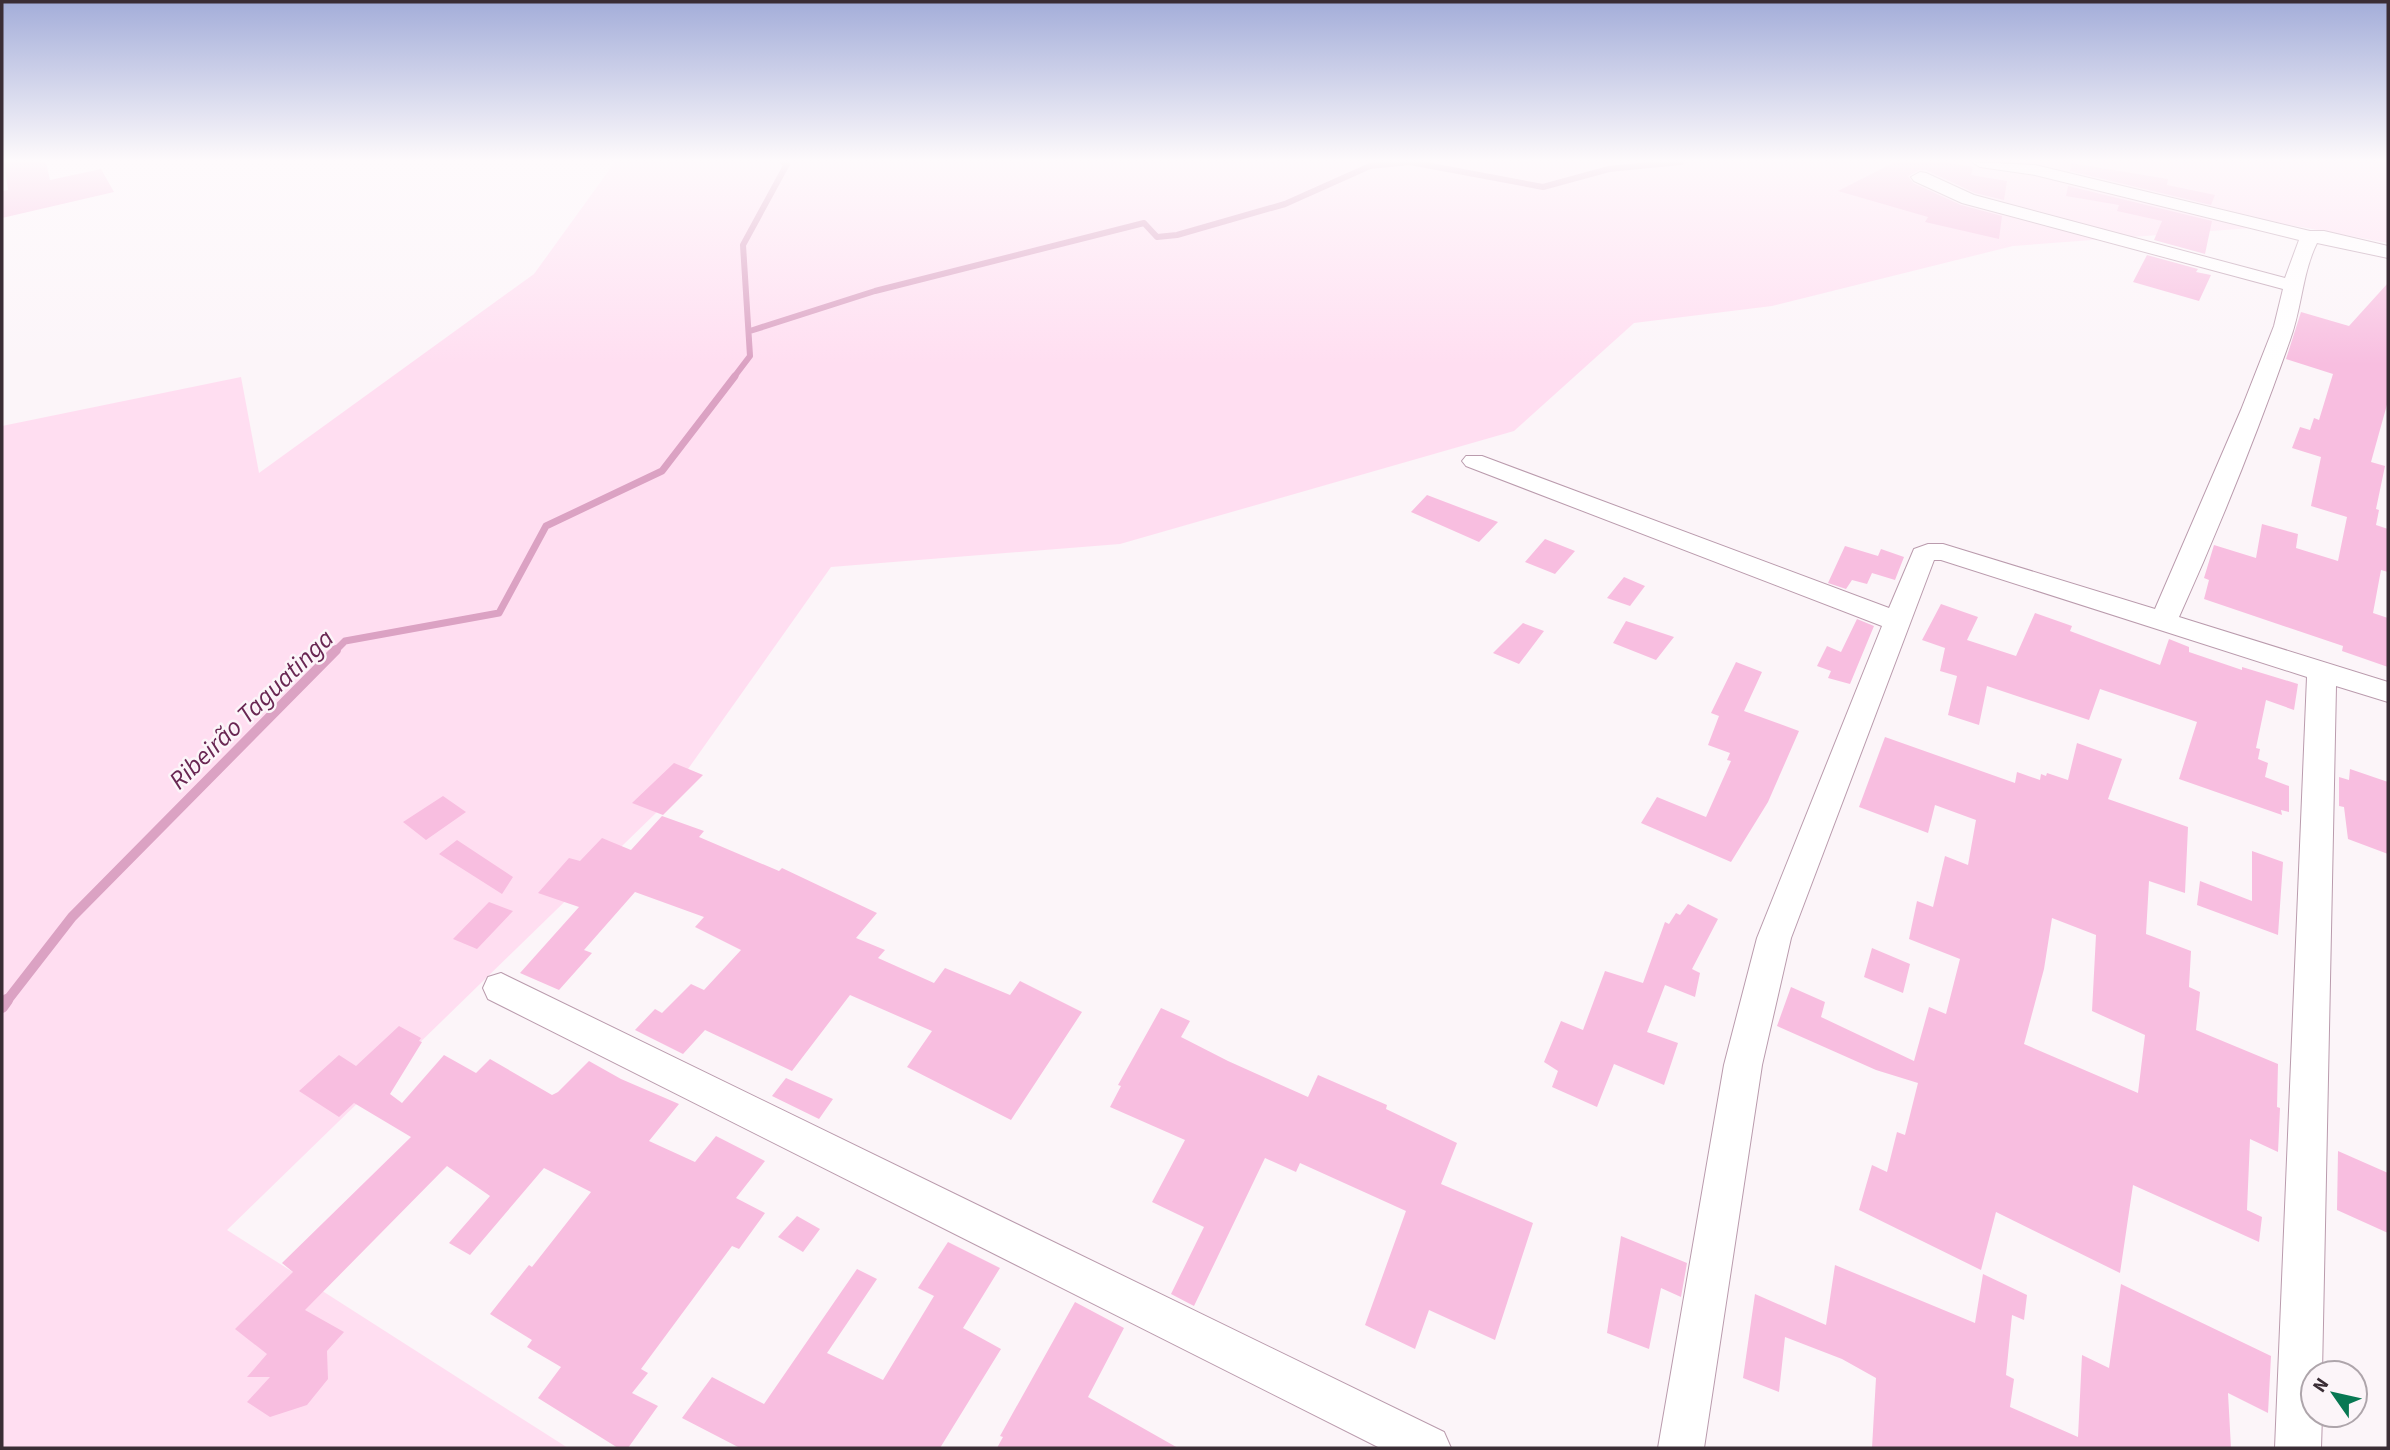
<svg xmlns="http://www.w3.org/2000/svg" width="2390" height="1450" font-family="'Source Sans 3',sans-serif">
	<rect width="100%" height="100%" fill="#fcf5f9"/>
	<path fill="#ffdef1" d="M615 162H2388V243L2290 225 2013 246 1772 306 1634 323 1514 431 1120 544 831 567 659 810 227 1230 568 1448H2V426L241 377 259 473 534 274Z"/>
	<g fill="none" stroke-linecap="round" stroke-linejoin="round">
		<path stroke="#dba2c3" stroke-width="6" d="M750 331 875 291 1144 223 1157 237 1177 235 1285 204 1370 166 1410 162 1543 187 1609 169 1681 162
			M734 377 750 356 743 245 787 164 783 162"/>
		<path stroke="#dba2c3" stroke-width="7" d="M335 651 345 641 499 613 546 526 662 471 735 376"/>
		<path stroke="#dba2c3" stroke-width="10" d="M6 1002 72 917 336 650"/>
		<path stroke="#dba2c3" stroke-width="12" d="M2 1007 7 1000"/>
	</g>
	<path fill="#f8bee0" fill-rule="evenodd" d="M4 162H46L50 180 101 169 114 192 2 218V191L8 190Z
		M1895 162H1943L1973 167 1971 175 2007 181 2004 200 1975 193 1926 170H1919L1908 176 1913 183 1961 205 2002 216 1999 239 1925 222 1928 217 1838 191Z
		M2071 163 2168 179 2167 185 2215 195 2211 205 2070 171Z
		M2068 186 2212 221 2205 254 2154 240 2162 221 2117 211 2119 205 2066 196Z
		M2147 255 2198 269 2196 272 2211 275 2199 301 2133 282Z
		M2388 283V401L2371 462 2385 466 2376 509 2379 510 2376 525 2388 529V572L2381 570 2373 613 2388 618V667L2342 651 2343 646 2204 599 2209 580 2204 578 2214 545 2256 558 2262 524 2298 534 2296 548 2338 561 2347 517 2311 506 2321 457 2292 448 2300 427 2310 430 2314 418 2319 420 2333 374 2286 359 2301 312 2349 326Z
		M1427 495 1498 522 1479 542 1411 512Z
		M1545 539 1575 551 1555 574 1525 562Z
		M1845 546 1878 556 1881 549 1904 557 1895 580 1872 573 1867 584 1852 580 1846 589 1828 583Z
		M1624 577 1645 586 1630 606 1607 598Z
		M1941 604 1978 617 1967 640 2016 656 2035 613 2072 626 2070 631 2160 665 2169 639 2189 647V652L2242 670V667L2298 684 2294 710 2266 700 2256 748 2260 749 2258 759 2268 763 2265 777 2289 786V812L2281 810 2282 815 2179 779 2197 722 2100 689 2089 720 1987 686 1979 725 1948 715 1957 676 1940 671 1945 648 1922 640Z
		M1857 619 1874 626 1850 684 1828 678 1831 671 1817 666 1827 646 1841 652Z
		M1626 621 1674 637 1656 660 1613 643Z
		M1523 623 1544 631 1519 664 1493 653Z
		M1736 662 1762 672 1744 711 1799 731 1768 802 1731 862 1641 823 1657 797 1706 817 1731 761 1727 760 1730 753 1708 745 1719 716 1711 713Z
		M1885 737 2015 783 2017 772 2040 780 2041 774 2046 776 2047 773 2068 780 2077 743 2122 759 2108 799 2188 827 2185 893 2149 881 2146 934 2191 951 2189 987 2200 992 2196 1030 2278 1064 2277 1107 2280 1108 2278 1152 2250 1139 2247 1210 2262 1217 2259 1242 2133 1185 2120 1273 1996 1212 1981 1270 1859 1210 1872 1165 1887 1172 1897 1132 1905 1135 1918 1083 1876 1070 1777 1026 1791 987 1825 1002 1821 1017 1914 1061 1929 1007 1946 1014 1960 959 1909 939 1917 901 1933 907 1945 856 1968 865 1976 820 1935 805 1928 833 1859 807ZM2052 918 2096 935 2092 1011 2145 1035 2138 1093 2024 1044 2044 969Z
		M674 763 703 775 663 815 632 803Z
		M2350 769 2388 782V854L2348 839 2344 807 2339 806V777L2349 780Z
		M443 796 466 812 426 840 403 822Z
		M662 816 704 831 699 837 779 871 782 868 877 913 856 938 885 950 878 958 934 983 945 968 1010 995 1020 981 1082 1012 1011 1120 907 1067 932 1031 850 995 792 1071 705 1030 683 1054 635 1030 655 1009 662 1013 691 984 704 990 741 950 695 927 704 917 635 892 584 950 592 953 559 990 520 973 579 907 538 893 569 858 580 861 602 838 631 850Z
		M457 840 513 877 502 894 439 854Z
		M2252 851 2283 862 2278 935 2197 905 2200 881 2252 901Z
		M489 902 513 911 477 949 453 939Z
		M1688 904 1718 919 1692 969 1700 973 1695 997 1665 985 1647 1032 1678 1043 1664 1085 1614 1064 1597 1107 1552 1087 1558 1071 1544 1062 1561 1021 1583 1030 1605 971 1643 983 1665 922 1669 924 1676 913 1680 915Z
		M1872 948 1910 964 1903 993 1864 977Z
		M1161 1008 1190 1021 1181 1037 1228 1061 1308 1097 1318 1075 1387 1105 1386 1109 1457 1143 1441 1184 1533 1223 1495 1340 1429 1310 1415 1349 1365 1325 1406 1211 1300 1163 1296 1172 1265 1158 1194 1306 1171 1294 1204 1227 1152 1202 1185 1140 1110 1107 1121 1086 1118 1085Z
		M399 1026 421 1038 419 1041 422 1042 390 1094 402 1103 444 1055 476 1073 490 1059 552 1095 558 1092 589 1061 621 1079 679 1104 649 1141 695 1162 716 1136 765 1161 736 1198 765 1213 739 1249 732 1246 641 1369 648 1373 632 1393 658 1406 628 1448H618L538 1398 561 1367 527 1347 532 1340 490 1314 529 1265 532 1267 591 1192 544 1168 470 1255 449 1243 490 1196 447 1166 305 1310 344 1332 327 1351 328 1379 307 1405 270 1417 247 1402 270 1377H247L267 1354 235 1329 293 1272 282 1263 411 1137 354 1103 339 1117 299 1091 339 1055 356 1066Z
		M786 1078 833 1099 819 1119 772 1096Z
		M2338 1151 2388 1173V1233L2337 1210Z
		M797 1216 820 1229 803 1252 778 1237Z
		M1621 1236 1687 1263 1681 1297 1661 1288 1649 1349 1607 1333Z
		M948 1242 1000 1268 963 1328 1001 1349 940 1448H740L682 1418 712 1377 764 1404 857 1269 877 1279 827 1353 883 1380 934 1296 918 1288Z
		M1835 1265 1975 1323 1983 1274 2027 1295 2024 1320 2012 1315 2006 1375 2014 1379 2010 1407 2078 1437 2082 1355 2109 1368 2121 1284 2271 1356 2268 1413 2228 1393 2231 1448H1872L1876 1378 1842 1359 1785 1337 1779 1392 1743 1378 1755 1294 1826 1325Z
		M1075 1302 1124 1328 1088 1397 1178 1448H997L1003 1437 1000 1436Z"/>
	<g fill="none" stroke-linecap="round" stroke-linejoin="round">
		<defs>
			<path id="street" d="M1972 162 2035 165 2310 231H2324L2388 246V258L2317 243C2302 273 2302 308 2290 340 2257 434 2220 526 2179 617L2388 682V702L2336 686 2322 1373H2313V1415H2322L2321 1448H2275L2307 677 1941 560H1934L1791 938 1762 1065 1704 1448H1658L1724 1065 1757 938 1882 626 1466 466 1462 461 1466 456H1482L1889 608 1914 549 1928 544H1943L2155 609 2241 410 2274 326 2283 289 1962 203 1914 181 1911 177 1920 172 1926 173 1974 195 2285 278 2299 240 2035 175 1980 167Z
				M501 973 1444 1432 1451 1448H1380L488 999 483 988 488 977Z"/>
		</defs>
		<use href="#street" stroke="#ba9bad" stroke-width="2"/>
		<use href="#street" fill="#fff" fill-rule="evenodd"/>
	</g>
	<linearGradient id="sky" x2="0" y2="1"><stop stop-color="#a3add9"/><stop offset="0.44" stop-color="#fefafc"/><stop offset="1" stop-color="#fefafc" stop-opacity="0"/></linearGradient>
	<rect width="2390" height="365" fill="url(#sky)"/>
	<g text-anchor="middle" stroke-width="5" stroke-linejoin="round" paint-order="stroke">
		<g font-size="26" font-style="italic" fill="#692753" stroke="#fcf5f9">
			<text transform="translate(251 709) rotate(-44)" y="9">Ribeirão Taguatinga</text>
		</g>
	</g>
	<rect width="2390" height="1450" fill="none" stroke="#3a2d35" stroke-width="7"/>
	<g transform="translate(2334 1394) rotate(304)"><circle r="33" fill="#fcf5f9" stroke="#aea5ab" stroke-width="2"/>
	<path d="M0-5L12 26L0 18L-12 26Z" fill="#087853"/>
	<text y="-10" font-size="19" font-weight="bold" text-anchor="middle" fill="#3a2d35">N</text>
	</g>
</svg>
